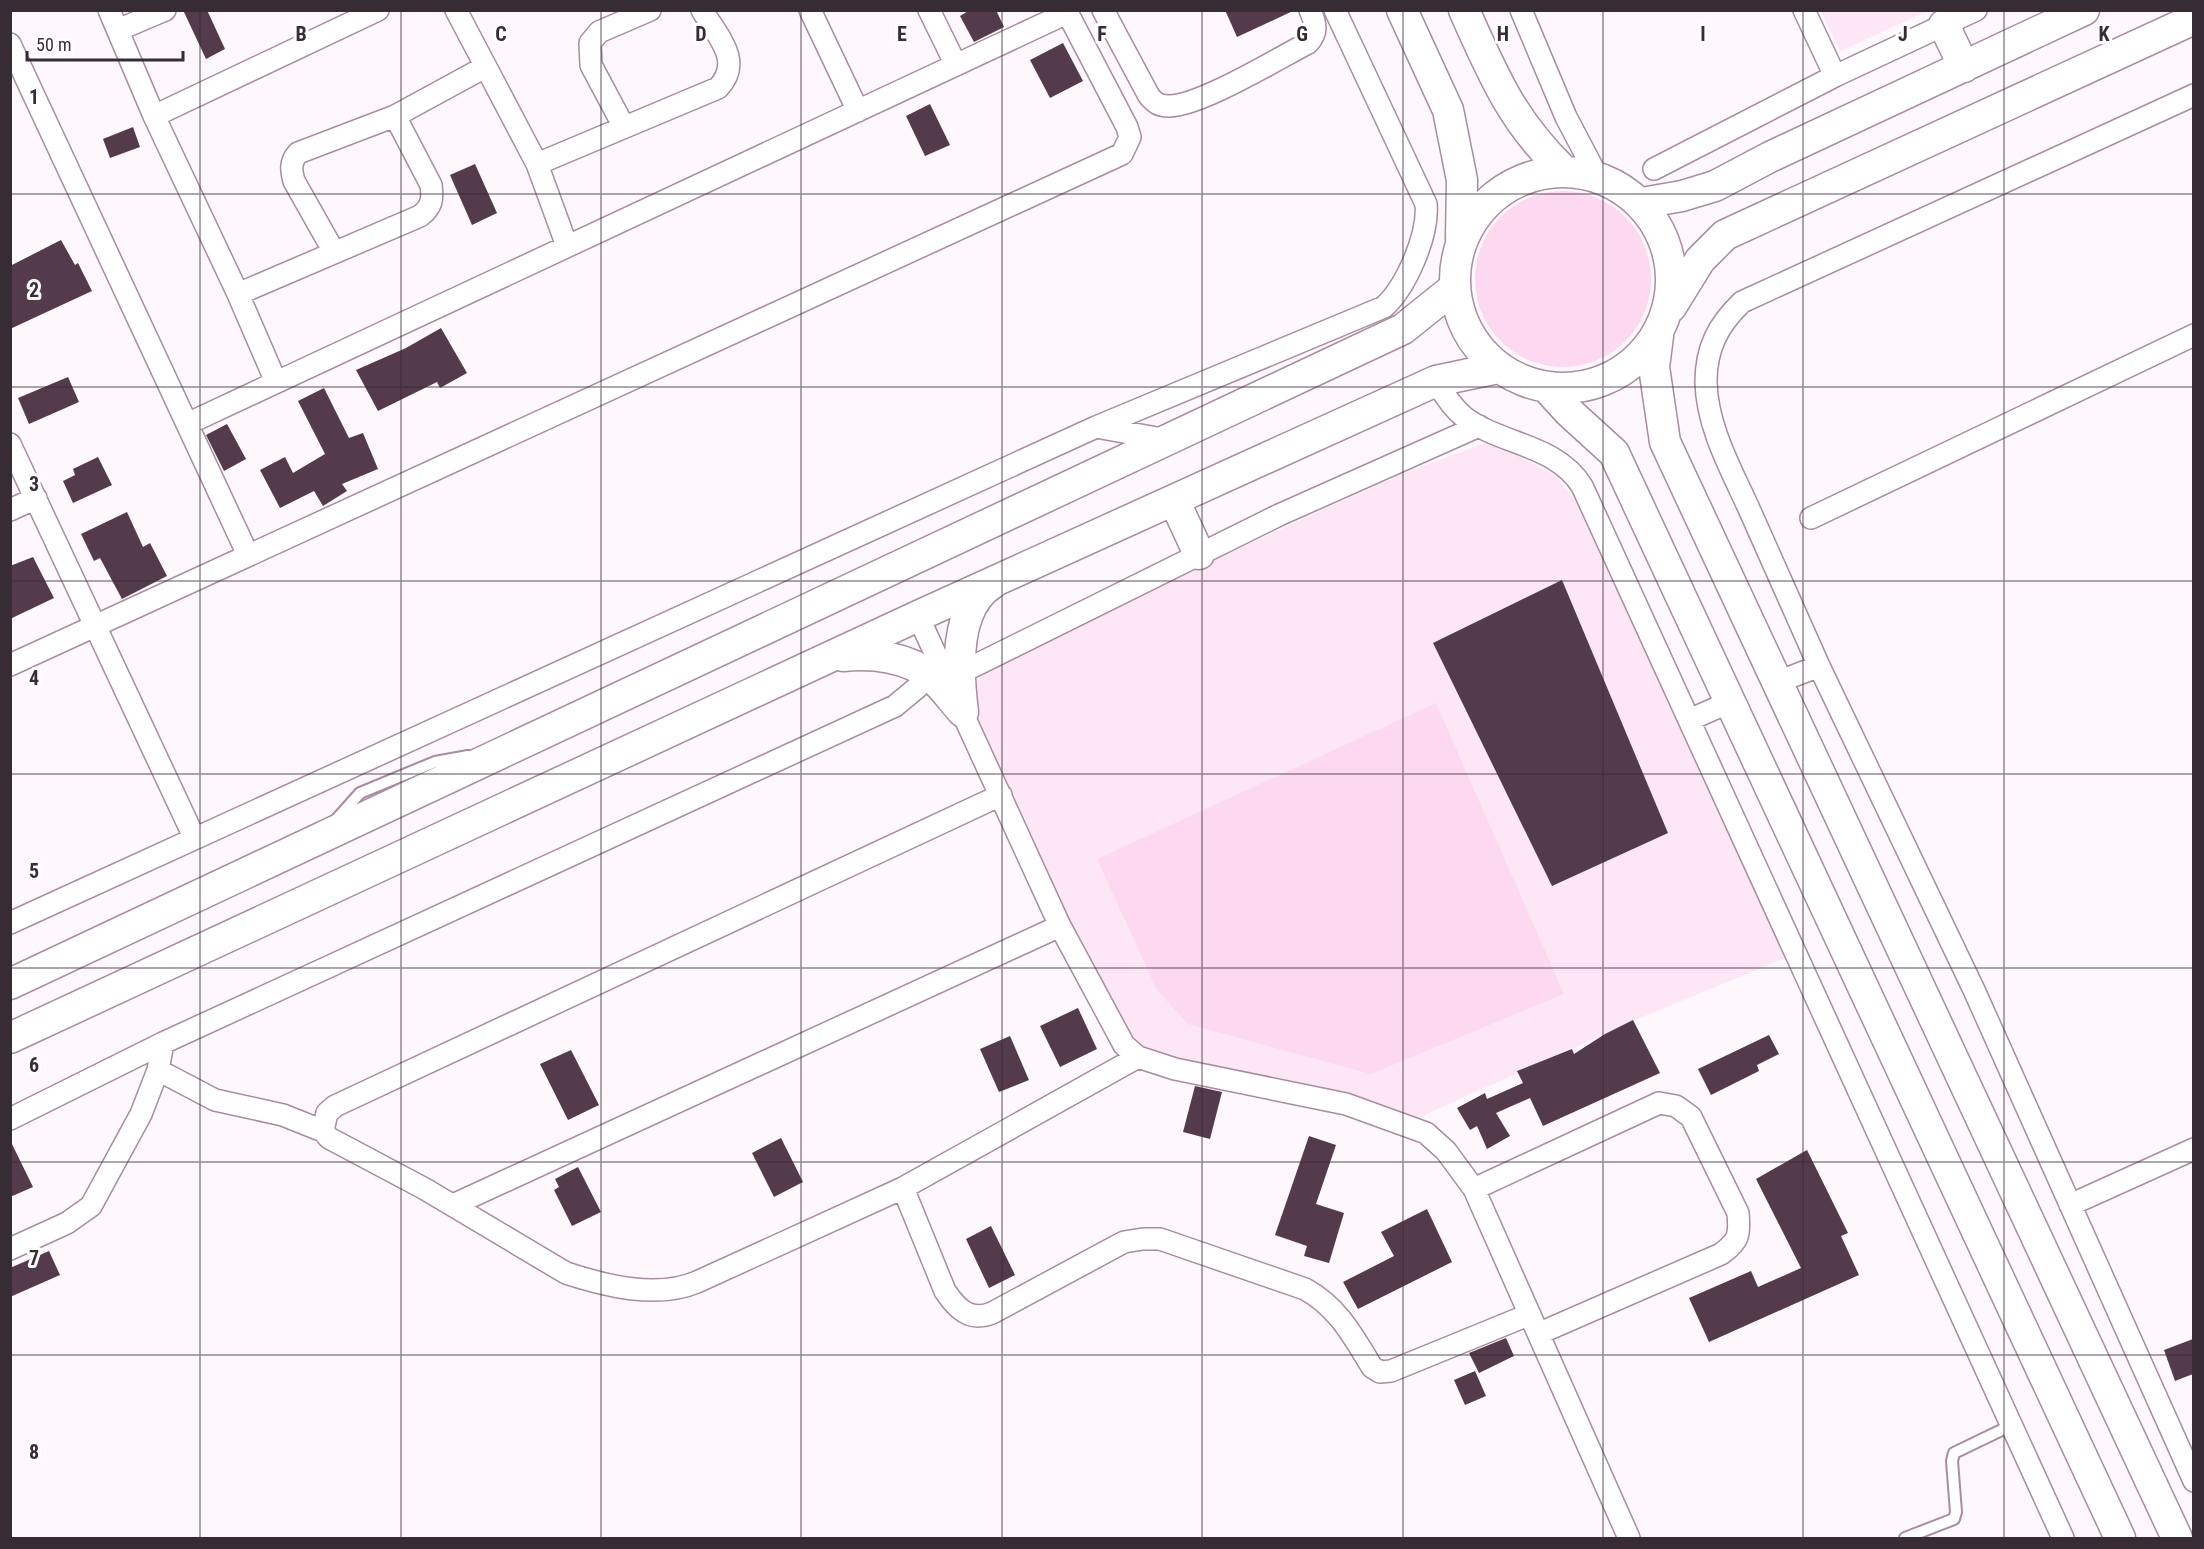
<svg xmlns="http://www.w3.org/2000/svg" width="2204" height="1549" font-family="'Roboto Condensed',sans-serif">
	<rect width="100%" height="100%" fill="#fef7fb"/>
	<path fill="#fde6f5" d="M1821 11H1928L1840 51Z
		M1490 441 1555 475 1586 514 1787 957 1647 1015 1411 1121 1145 1052 1126 1031 1089 965 1039 860 977 719 972 687 985 672 1204 564 1400 475Z"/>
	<path fill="#fcd9f1" d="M1475 279a88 88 0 1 1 176 0a88 88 0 1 1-176 0Z
		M1436 703 1564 994 1371 1074 1188 1024 1157 990 1097 859Z"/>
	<path fill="#543b4c" d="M183 10H207L225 49 206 59Z
		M970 10H996L1004 27 974 42 960 16Z
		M1225 10H1295L1237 37Z
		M1063 43 1083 81 1050 98 1030 60Z
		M930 104 950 145 925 156 906 116Z
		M133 127 140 147 110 158 103 139Z
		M475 164 497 213 472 225 450 175Z
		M61 240 75 265 78 263 92 291 10 329V266Z
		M441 328 467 373 440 388 437 382 378 411 356 370 406 348Z
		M68 377 79 402 29 424 18 398Z
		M324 388 349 438 363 433 378 469 342 484 347 491 323 506 314 491 280 508 260 470 285 457 293 473 325 454 298 401Z
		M227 424 246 459 224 471 206 435Z
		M98 457 112 485 73 503 63 481 75 475 73 469Z
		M127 512 143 547 150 543 167 576 122 599 100 558 94 561 81 534Z
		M33 557 54 598 10 619V566Z
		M1562 580 1668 833 1552 886 1433 643Z
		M1078 1008 1097 1049 1060 1067 1040 1026Z
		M1633 1020 1660 1073 1543 1126 1530 1098 1496 1113 1510 1136 1487 1149 1477 1126 1470 1130 1457 1108 1485 1093 1487 1099 1523 1083 1517 1071 1572 1049 1574 1054 1605 1034Z
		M1769 1035 1779 1054 1757 1065 1759 1071 1711 1095 1698 1069Z
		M1010 1036 1029 1080 999 1092 980 1049Z
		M571 1050 599 1105 568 1120 540 1064Z
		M1195 1086 1222 1092 1210 1139 1183 1132Z
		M1309 1136 1336 1145 1316 1204 1344 1213 1329 1263 1304 1256 1307 1246 1275 1235Z
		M781 1138 803 1182 774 1197 752 1153Z
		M10 1140 33 1187 10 1197Z
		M1807 1150 1848 1233 1841 1236 1859 1275 1709 1342 1689 1298 1751 1271 1758 1287 1801 1268 1756 1179Z
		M578 1167 601 1212 572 1226 554 1190 559 1187 555 1179Z
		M1427 1209 1452 1262 1358 1309 1343 1282 1394 1256 1381 1232Z
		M991 1226 1015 1275 989 1288 966 1239Z
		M49 1251 60 1275 10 1297V1268Z
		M1506 1338 1514 1356 1479 1373 1469 1353Z
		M2193 1339V1374L2175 1381 2164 1350Z
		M1475 1371 1486 1396 1465 1405 1454 1380Z"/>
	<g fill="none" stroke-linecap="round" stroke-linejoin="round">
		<defs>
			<path id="lane" d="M335 821 360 793 435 762 468 756
				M1905 1538 1954 1519 1956 1512 1952 1461 1954 1453 2012 1425"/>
			<path id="street" d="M109 10 154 116 238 294 276 382
				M456 10 537 164 567 246
				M810 10 858 111
				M929 10 956 65
				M1103 10 1149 96C1155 103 1159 106 1169 106 1200 106 1277 59 1308 43 1318 32 1316 24 1310 10
				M1521 10 1566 117 1597 176
				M1804 10 1835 76
				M118 30 165 10
				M10 44 248 555
				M154 116 378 10
				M624 127 591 65 590 43 599 32 650 10
				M537 164 718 88C744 61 717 36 702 10
				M1654 169 1835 76 1976 10
				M334 252 294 181C291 170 290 162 298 153L395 116 485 67
				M238 294 420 216C432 207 433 199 431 185L395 116
				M1436 381C1444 395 1452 407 1464 417 1501 445 1556 444 1582 486L2063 1538
				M187 424 1067 13
				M1096 427 1168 440
				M10 444 194 837
				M10 510 36 498
				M1811 518 2194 335
				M918 616 1060 926 1124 1045 1138 1057 1175 1069 1346 1104 1426 1133 1446 1151 1474 1189 1629 1538
				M10 665 1122 154 1130 137 1127 127 1066 10
				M1819 666C1796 614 1773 563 1750 511 1732 471 1707 428 1706 382 1706 348 1718 325 1742 302L2194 95
				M958 674 1279 515 1479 426
				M1778 682 1819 666 1974 990 2194 1481
				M1689 720 1730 702
				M1001 795 335 1106 327 1113 323 1131 329 1138 425 1189 566 1273C606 1286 657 1299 697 1282L903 1188 1138 1057
				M10 923 1096 427 1384 307C1406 287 1429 235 1426 204L1335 10
				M158 1070 215 1100 283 1115 323 1131
				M10 1119 163 1043 895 706 931 676
				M903 1188 945 1291C957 1309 970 1322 992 1313L1124 1242 1143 1239H1160L1305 1289C1338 1307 1353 1336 1372 1367L1380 1372 1391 1371 1528 1315
				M1474 1189 1659 1103 1676 1106 1691 1117 1738 1213C1740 1235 1739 1241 1721 1254L1540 1333
				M453 1205 1060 926
				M2070 1205 2194 1149
				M10 1249 67 1223 91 1206 141 1114 158 1070 163 1043"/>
			<path id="secondary" d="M1402 10 1448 110 1462 180 1461 239
				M1464 10C1493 75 1512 121 1564 171
				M1944 25 1964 67
				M1455 280a108 108 0 1 1 216 0a108 108 0 1 1-216 0Z
				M1642 203 1682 196 1715 186 1770 157 2084 10
				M1671 307 1700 260 1725 235 2194 19
				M1658 336 1654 367 1665 442 2177 1538
				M1548 389 1569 412 1614 453 2120 1538
				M1174 500 1199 554
				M843 656C873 653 908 657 932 677 943 687 953 701 963 712
				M963 712C958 673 953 607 993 583
				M10 984 1403 329 1454 288
				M10 1038 918 616 1436 381 1498 368"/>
		</defs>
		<use href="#lane" stroke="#a98c9f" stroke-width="14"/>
		<use href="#street" stroke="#a98c9f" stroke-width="24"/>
		<use href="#secondary" stroke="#a98c9f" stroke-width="33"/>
		<use href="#lane" stroke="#fff" stroke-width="10"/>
		<use href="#street" stroke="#fff" stroke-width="21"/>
		<use href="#secondary" stroke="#fff" stroke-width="30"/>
	</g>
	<path fill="none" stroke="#382c34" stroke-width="1.5" stroke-opacity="0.55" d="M200 10V1538M401 10V1538M601 10V1538M801 10V1538M1002 10V1538M1202 10V1538M1403 10V1538M1603 10V1538M1803 10V1538M2004 10V1538M10 194H2194M10 387H2194M10 581H2194M10 774H2194M10 968H2194M10 1162H2194M10 1355H2194"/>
	<g font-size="20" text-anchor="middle" font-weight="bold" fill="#382c34" stroke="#fff" stroke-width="6" stroke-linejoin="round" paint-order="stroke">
		<text x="301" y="41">B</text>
		<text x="501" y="41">C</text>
		<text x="701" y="41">D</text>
		<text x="902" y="41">E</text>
		<text x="1102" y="41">F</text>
		<text x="1302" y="41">G</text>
		<text x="1503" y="41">H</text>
		<text x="1703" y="41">I</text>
		<text x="1903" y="41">J</text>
		<text x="2104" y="41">K</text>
		<text x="34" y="104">1</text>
		<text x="34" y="297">2</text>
		<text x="34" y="491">3</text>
		<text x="34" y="685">4</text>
		<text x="34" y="878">5</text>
		<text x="34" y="1072">6</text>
		<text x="34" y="1265">7</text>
		<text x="34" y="1459">8</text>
	</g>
	<rect width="2204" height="1549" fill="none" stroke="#382c34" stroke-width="24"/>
	<path d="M27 51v9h156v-9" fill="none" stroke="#382c34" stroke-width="3"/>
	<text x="36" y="51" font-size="18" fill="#382c34" stroke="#ffffff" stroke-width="4.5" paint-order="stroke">50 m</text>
</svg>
